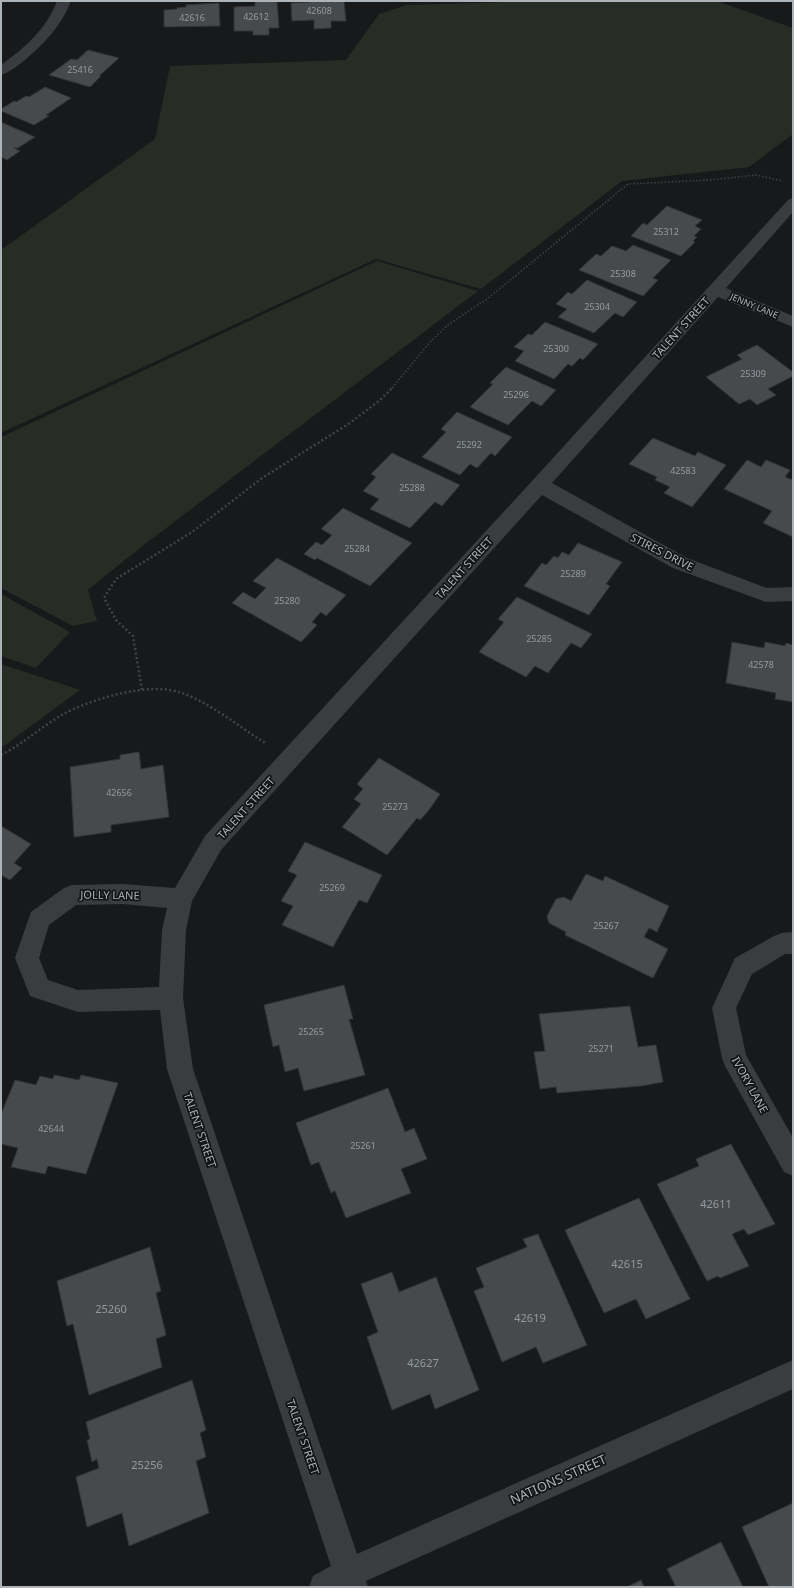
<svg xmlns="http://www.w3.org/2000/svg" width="794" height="1588" font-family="'Noto Sans',sans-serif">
	<rect width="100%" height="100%" fill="#18191a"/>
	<path fill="#272c25" d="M545 1H717L793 28V134L749 167 622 181 481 289 376 259 1 433V250L155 139 170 66 346 60 379 14 407 5Z
		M377 261 478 291 136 551 88 590 97 621 73 626 1 588V437Z
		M1 594 70 632 36 668 1 656Z
		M1 664 80 690 1 748Z"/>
	<path fill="#474a4d" stroke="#323436" d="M255 1H277L279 28H269V35H253V31H234V7L255 6Z
		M311 1H344L346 21H331V28L314 29V20L292 21 291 3 311 2Z
		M219 3 220 26 164 27V10L177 9V8L186 7V5Z
		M88 50 119 58 99 76H101L90 87 49 75 71 59 77 60Z
		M45 87 71 98 46 115 49 116 34 125 1 111V109L14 101 16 102 26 96 29 97Z
		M1 122 35 137 18 148H14L20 151 7 160 1 157Z
		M667 206 702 220 695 226 701 229 694 236 697 237 693 241 695 242 681 256 631 236 643 223 647 225Z
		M633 245 671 260 653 278 658 280 643 296 579 270 596 254 601 256 612 246 626 251Z
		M587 280 637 302 623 317 615 313 594 333 558 317 567 309 556 304 568 292 572 294Z
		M545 322 598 344 583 360 580 358 572 366 568 364 554 379 515 361 524 351 514 347 528 334 532 335Z
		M757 345 793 372V376L768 389 776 395 757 405 750 399 739 404 706 377 742 359 737 355Z
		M506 367 556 390 541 406 532 401 508 425 470 407 493 384 490 383Z
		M457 412 512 437 495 456 491 453 477 468 470 464 460 475 422 457 446 432 441 429Z
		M653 438 695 456 698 452 726 465 692 507 664 493 670 487 655 480 657 477 629 464Z
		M392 453 460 485 442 506 435 502 410 528 370 509 379 499 363 491 376 477 371 474Z
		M747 460 761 467 766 460 790 470 785 477 793 480V537L763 523 772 511 724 489Z
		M343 508 412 543 370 586 317 558 315 560 304 554 316 542 322 545 332 535 321 529Z
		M578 543 622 562 606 584 610 586 589 615 524 586 542 563 546 565 554 556 558 558 562 552 569 555Z
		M277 558 346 595 326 616 321 612 312 622 317 625 301 642 232 603 243 592 255 599 266 588 253 581Z
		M517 597 592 634 581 648 571 643 548 673 535 666 526 677 479 652 504 622 498 619Z
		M732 642 764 648 765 642 785 646 786 643 793 645V702L775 699 776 693 726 683Z
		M139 752 141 769 163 765 169 817 111 825V832L74 837 70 767 120 759V755Z
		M379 758 440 794 429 810 420 820 417 818 387 855 342 827 361 804 354 799 363 789 357 784Z
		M1 826 31 844 14 863 22 868 10 880 1 875Z
		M305 842 382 875 367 903 359 900 333 947 282 925 293 906 281 901 297 875 288 871Z
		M586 874 603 881 605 876 669 906 657 932 649 928 644 937 668 949 653 978 565 935 566 932 549 923 547 916 556 899 564 897 571 901Z
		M344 985 353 1019H349L365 1075 304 1091 298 1068 285 1072 279 1045 273 1047 264 1005Z
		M630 1006 638 1047 656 1045 663 1082 641 1086 557 1093 556 1087 540 1089 534 1052 545 1051 539 1014Z
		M54 1075 79 1080 81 1075 118 1083 86 1174 48 1166 45 1174 11 1167 18 1148 1 1144V1114L15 1080 36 1085 40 1076 53 1079Z
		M388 1088 405 1132 414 1128 427 1159 401 1169 411 1193 346 1218 335 1191 331 1193 319 1162 311 1165 296 1123Z
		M731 1144 775 1224 748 1235 744 1229 732 1234 749 1266 720 1278 718 1276 707 1281 657 1184 699 1166 696 1159Z
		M639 1198 690 1299 646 1319 636 1299 604 1313 565 1230Z
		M538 1234 587 1345 543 1363 536 1347 502 1362 474 1291 484 1287 476 1268 527 1247 523 1239Z
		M150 1247 161 1291 156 1293 166 1335 156 1339 162 1367 89 1395 73 1324 67 1326 57 1281Z
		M392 1272 399 1292 436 1277 479 1390 435 1409 430 1394 392 1410 367 1337 378 1332 361 1284Z
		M192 1380 206 1430 200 1433 206 1457 196 1461 209 1513 129 1546 122 1513 87 1527 76 1477 99 1468 97 1459 92 1462 87 1440 90 1439 86 1422Z
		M793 1503V1587H769L742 1527Z
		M721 1542 743 1587H676L667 1569Z
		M641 1580 644 1587H627Z"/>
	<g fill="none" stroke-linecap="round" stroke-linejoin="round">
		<path stroke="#404346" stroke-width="1.5" stroke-dasharray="1.5 2" stroke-linecap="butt" d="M392 388 430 342 449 324 487 299 628 184 710 180 756 175 783 181"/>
		<path stroke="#404346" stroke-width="2.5" stroke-dasharray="2 2.5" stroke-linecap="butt" d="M142 690 133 636 116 620 104 598 116 579 192 532 262 478 350 423 380 400 393 387
			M1 755C23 744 41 727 62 715 90 699 150 681 182 693 212 704 238 726 265 743"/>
		<path fill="#3a3c3f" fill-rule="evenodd" d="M57 1H71C61 27 41 47 20 64 14 68 8 73 1 75V65C25 48 47 28 57 1Z
			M793 198V212L726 288 793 316V327L718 297 552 483 687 558 767 588 793 587V601L766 602 673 568 542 495 221 850 192 901 186 930 183 998 193 1069 357 1554 793 1360V1389L366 1581 368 1587H309L313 1576 331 1566 167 1069 160 1010 78 1012 30 996 15 958 31 912 64 888 72 885 123 884 175 888 205 836 533 480 788 200ZM123 904 167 908 162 930 159 987 78 990 48 980 39 958 49 925 76 905Z
			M793 932V954H785L752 974 736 1008 746 1055 793 1138V1176L784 1172 725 1066 722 1058 712 1008 735 958 774 936 782 933Z"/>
	</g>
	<g text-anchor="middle" stroke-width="3.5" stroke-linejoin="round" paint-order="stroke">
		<g font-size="9" fill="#939a9e">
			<text x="319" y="14">42608</text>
			<text x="256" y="20">42612</text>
			<text x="192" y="21">42616</text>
			<text x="80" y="73">25416</text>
			<text x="666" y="235">25312</text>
			<text x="623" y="277">25308</text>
			<text x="597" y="310">25304</text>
			<text x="556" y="352">25300</text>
			<text x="753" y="377">25309</text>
			<text x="516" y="398">25296</text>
			<text x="469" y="448">25292</text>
			<text x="683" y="474">42583</text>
			<text x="412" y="491">25288</text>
			<text x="357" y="552">25284</text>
			<text x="573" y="577">25289</text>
			<text x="287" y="604">25280</text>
			<text x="539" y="642">25285</text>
			<text x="761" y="668">42578</text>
			<text x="119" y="796">42656</text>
			<text x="395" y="810">25273</text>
			<text x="332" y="891">25269</text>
			<text x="606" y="929">25267</text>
			<text x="311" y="1035">25265</text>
			<text x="601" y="1052">25271</text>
			<text x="51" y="1132">42644</text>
			<text x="363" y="1149">25261</text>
		</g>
		<g font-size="9" fill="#acb4b9" stroke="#131415">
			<text transform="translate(754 306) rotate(23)" y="3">JENNY LANE</text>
		</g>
		<g font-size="11" fill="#acb4b9" stroke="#131415">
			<text transform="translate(681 328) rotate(-48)" y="4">TALENT STREET</text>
			<text transform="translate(662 552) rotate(27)" y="4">STIRES DRIVE</text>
			<text transform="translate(464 568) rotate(-48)" y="4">TALENT STREET</text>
			<text transform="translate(246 808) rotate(-48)" y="4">TALENT STREET</text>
			<text transform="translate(110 895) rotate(1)" y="4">JOLLY LANE</text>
			<text transform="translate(750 1085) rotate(61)" y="4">IVORY LANE</text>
			<text transform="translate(200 1130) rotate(71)" y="4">TALENT STREET</text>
			<text transform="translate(303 1437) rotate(71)" y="4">TALENT STREET</text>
		</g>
		<g font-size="11" fill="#939a9e">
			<text x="716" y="1208">42611</text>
			<text x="627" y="1268">42615</text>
			<text x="111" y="1313">25260</text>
			<text x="530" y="1322">42619</text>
			<text x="423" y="1367">42627</text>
			<text x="147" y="1469">25256</text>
		</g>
		<g font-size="13" fill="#acb4b9" stroke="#131415">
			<text transform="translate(558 1479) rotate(-24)" y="5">NATIONS STREET</text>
		</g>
	</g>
	<rect width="794" height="1588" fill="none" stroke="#acb4b9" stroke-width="4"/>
</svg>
